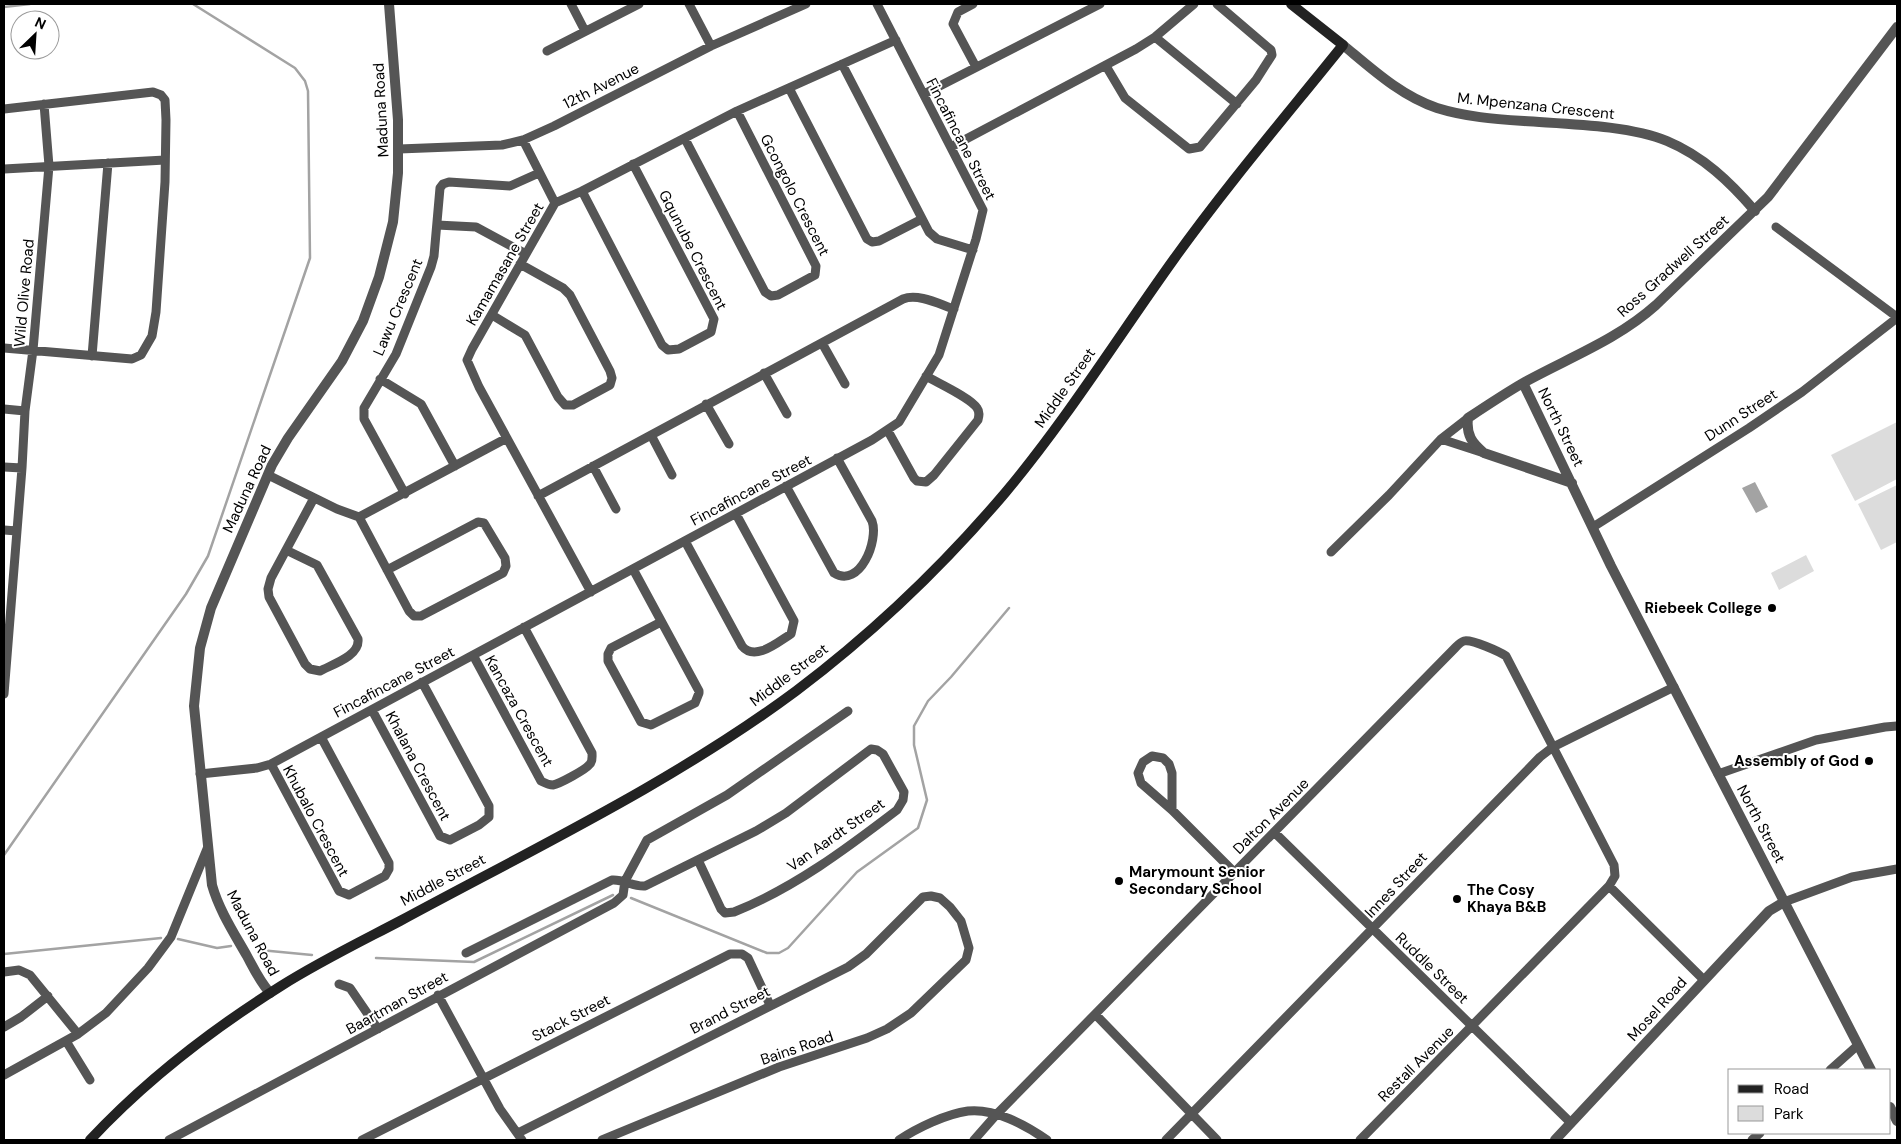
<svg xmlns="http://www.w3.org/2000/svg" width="1901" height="1144" font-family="'DM Sans',sans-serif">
	<rect width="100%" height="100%" fill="#fff"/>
	<path fill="#dcdcdc" d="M1897 422V479L1855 501 1831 455Z
		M1897 485V542L1881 550 1858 504Z
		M1806 555 1814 571 1779 590 1771 573Z"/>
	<path fill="#a3a3a3" d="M1755 482 1768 507 1756 513 1742 488Z"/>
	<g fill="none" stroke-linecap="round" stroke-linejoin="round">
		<path stroke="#a3a3a3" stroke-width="2.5" d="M4 7 30 4
			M4 855 186 594 208 556 310 258 308 91 305 81 295 68 193 4
			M631 898 767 953H779L788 948 857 872 918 828 927 800 914 745V726L928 701 951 677 1009 608
			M178 939 217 948 231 946
			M260 950 312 955
			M4 954 161 938
			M376 958 474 962 613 895"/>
		<path stroke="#555" stroke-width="9" d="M571 4 585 31
			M689 4 711 46
			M973 4 958 12 953 24 976 67
			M1155 37 1237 104
			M547 51 639 4
			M842 64 929 232 937 239 973 250
			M1106 66 1125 98 1189 149 1200 147 1256 80 1272 55 1271 50 1217 4
			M789 88 867 239 872 242 879 241 922 219
			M924 94 1100 4
			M4 109 153 92 161 95 165 100 166 120 165 182 156 312 152 336 141 355 132 359 4 348
			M685 139 765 292 771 296 778 295 815 275 816 266 737 111
			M523 140 555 203
			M951 147 1136 49 1155 37 1194 4
			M399 149 502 145 523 140 554 126 711 46 806 4
			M4 169 165 160
			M582 191 662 345 668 350 679 349 711 332 714 319 633 164
			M437 225 476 227 526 254
			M1776 227 1897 317
			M492 315 525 335 558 397 565 405H573L610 385 612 378 610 371 570 295 563 288 520 264
			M822 343 845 384
			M92 356 108 163
			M764 373 787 414
			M380 379 421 404 455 466
			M706 404 729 444
			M4 409 25 411
			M888 431 914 478 917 481 926 482 934 475 978 420C979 416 980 412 977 408 971 398 938 383 926 376
			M651 435 672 475
			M1441 439 1484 453
			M593 466 616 509
			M4 467 22 468
			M268 475 337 509 359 517 507 438
			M786 486 834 573C860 589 879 540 872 521L837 458
			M405 494 364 419V408L396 354 431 267 434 256 440 188 443 184 449 182 510 186 539 173
			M538 496 903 299C918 293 939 304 954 309
			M359 517 409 611 414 616H421L503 573 506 566 505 558 484 523 478 522 387 570
			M1593 527 1749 428 1802 392 1897 318
			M4 530 17 531
			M685 541 742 646C755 662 778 642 791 634L794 621 736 514
			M286 550 317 565 358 639C360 656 333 664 320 671L310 669 305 664 269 597 268 589 271 578 314 498
			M1331 552 1389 495 1441 439 1468 418
			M633 569 699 691V693L695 703 651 725 641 722 608 661V654L611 648 661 622
			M591 592 479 387 467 360 472 349 555 203 582 191 737 111 896 40
			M473 655 541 781C545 783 548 785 553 785 559 784 585 770 589 765 593 762 592 757 592 753L524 627
			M4 694 22 468 25 411 33 350 49 166 44 104
			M372 710 440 836 450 840 479 825 489 817V806L422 682
			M271 764 339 891 349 895 385 876 389 869V863L321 737
			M200 774 257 768 271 764 872 440 899 422 939 355 976 239 983 210 877 4
			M1718 774 1816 740 1885 727 1897 726
			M1172 810V773L1169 764 1163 758 1152 756 1143 762 1138 773 1141 783 1172 810 1234 872
			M1274 832 1571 1123
			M1609 886 1704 980
			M1784 902 1852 877 1897 869
			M466 953 612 880C624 879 633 887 645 886L756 831 786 813 871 749 877 750 883 754 904 792 903 800 897 810C846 849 794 888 734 912L725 913 721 909 698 860
			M4 972 19 970 30 975 78 1034
			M339 984 350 988 378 1029
			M438 995 500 1109 522 1140
			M1096 1015 1217 1140
			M4 1027 21 1017 48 996
			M66 1041 90 1080
			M1830 1070 1858 1045
			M4 1075 78 1034 106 1013 148 968 171 937 207 849
			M518 1133 848 967 866 954 923 897 931 896 940 898 950 907 961 921 969 948 966 960 911 1013 887 1029 867 1038 779 1067 602 1140
			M169 1140 614 903 623 895 625 881 647 840 727 795 848 711
			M362 1140 730 954H742L748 958 770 1005
			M899 1140C917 1128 946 1114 968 1111 994 1108 1026 1125 1047 1140
			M974 1140 996 1115 1454 649C1457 646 1460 642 1464 641 1472 639 1500 652 1506 656L1614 865 1615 876 1609 886 1360 1140
			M1166 1140 1540 757 1553 747 1674 687
			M1752 1140 1760 1133"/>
		<path stroke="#555" stroke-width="10" d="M1343 45C1372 69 1401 96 1437 108 1466 117 1494 119 1524 121 1565 124 1629 125 1667 141 1703 156 1730 182 1755 211
			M1523 383 1611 566 1871 1070
			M1572 483 1484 453C1472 443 1466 435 1468 418 1486 406 1504 394 1523 383 1568 358 1617 340 1656 305L1768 197 1897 27
			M270 993C260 982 254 969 247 956 234 933 219 910 212 885L194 706 200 648 211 608 272 465 288 438 342 361 363 321 379 277 393 222 398 173V120L389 4
			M1890 1107 1897 1121
			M1555 1140 1769 911 1784 902"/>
		<path stroke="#222" stroke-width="10" d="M90 1140C146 1080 211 1030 281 986 319 962 360 942 400 921 533 849 675 781 796 691 873 633 943 566 1005 493 1067 419 1118 337 1174 259 1227 185 1286 116 1343 45L1291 4"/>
	</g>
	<g fill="#000" stroke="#fff" stroke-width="2">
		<circle cx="1772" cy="608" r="5"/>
		<circle cx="1869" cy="761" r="5"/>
		<circle cx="1119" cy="881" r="5"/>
		<circle cx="1457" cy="899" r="5"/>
	</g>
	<g text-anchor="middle" stroke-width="4" stroke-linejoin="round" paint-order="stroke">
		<g font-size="15" fill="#000" stroke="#fff">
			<text transform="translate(601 86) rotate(-27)" y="5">12th Avenue</text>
			<text transform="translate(1536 106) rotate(6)" y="5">M. Mpenzana Crescent</text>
			<text transform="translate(381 110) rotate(-93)" y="5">Maduna Road</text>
			<text transform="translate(961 139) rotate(63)" y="5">Fincafincane Street</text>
			<text transform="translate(795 195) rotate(63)" y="5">Gcongolo Crescent</text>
			<text transform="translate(693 250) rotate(63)" y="5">Gqunube Crescent</text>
			<text transform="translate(505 264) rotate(-60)" y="5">Kamamasane Street</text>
			<text transform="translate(1673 266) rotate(-42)" y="5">Ross Gradwell Street</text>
			<text transform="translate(24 293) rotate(-85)" y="5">Wild Olive Road</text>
			<text transform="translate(398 307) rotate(-67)" y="5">Lawu Crescent</text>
			<text transform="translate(1065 388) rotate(-55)" y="5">Middle Street</text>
			<text transform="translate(1741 415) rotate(-33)" y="5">Dunn Street</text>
			<text transform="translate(1561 427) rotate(64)" y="5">North Street</text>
			<text transform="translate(247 489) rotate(-65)" y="5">Maduna Road</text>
			<text transform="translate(751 490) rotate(-28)" y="5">Fincafincane Street</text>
			<text transform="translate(789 675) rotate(-37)" y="5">Middle Street</text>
			<text transform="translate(394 682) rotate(-28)" y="5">Fincafincane Street</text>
			<text transform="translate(519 711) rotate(61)" y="5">Kancaza Crescent</text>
			<text transform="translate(418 766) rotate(62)" y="5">Khalana Crescent</text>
			<text transform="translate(1271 816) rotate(-45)" y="5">Dalton Avenue</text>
			<text transform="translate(316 821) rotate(62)" y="5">Khubalo Crescent</text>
			<text transform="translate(1761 824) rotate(62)" y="5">North Street</text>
			<text transform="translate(836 835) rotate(-35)" y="5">Van Aardt Street</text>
			<text transform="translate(443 880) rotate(-28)" y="5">Middle Street</text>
			<text transform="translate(1396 885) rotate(-47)" y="5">Innes Street</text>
			<text transform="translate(253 933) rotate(62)" y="5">Maduna Road</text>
			<text transform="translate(1432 968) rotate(44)" y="5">Ruddle Street</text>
			<text transform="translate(397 1003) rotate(-29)" y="5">Baartman Street</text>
			<text transform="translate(1657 1009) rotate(-48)" y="5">Mosel Road</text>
			<text transform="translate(730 1010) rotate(-27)" y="5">Brand Street</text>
			<text transform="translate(571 1018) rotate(-27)" y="5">Stack Street</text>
			<text transform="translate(797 1048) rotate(-19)" y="5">Bains Road</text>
			<text transform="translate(1416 1064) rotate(-45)" y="5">Restall Avenue</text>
		</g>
		<g font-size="15" font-weight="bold" fill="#000" stroke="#fff" text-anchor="end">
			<text x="1762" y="613">Riebeek College</text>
			<text x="1859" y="766">Assembly of God</text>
			<text x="1129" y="877" text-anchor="start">Marymount Senior<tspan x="1129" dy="17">Secondary School</tspan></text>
			<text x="1467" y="895" text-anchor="start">The Cosy<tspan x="1467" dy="17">Khaya B&amp;B</tspan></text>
		</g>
	</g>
	<rect width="1901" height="1144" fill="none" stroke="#000000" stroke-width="10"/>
	<rect x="1728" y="1069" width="162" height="65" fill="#ffffff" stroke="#999999"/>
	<rect x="1738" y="1085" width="25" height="8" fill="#222222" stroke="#999999"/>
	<text x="1774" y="1094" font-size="15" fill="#000000">Road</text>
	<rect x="1738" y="1106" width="25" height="15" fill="#dcdcdc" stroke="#999999"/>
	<text x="1774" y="1119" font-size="15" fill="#000000">Park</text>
	<g transform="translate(35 35) rotate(25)"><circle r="24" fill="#ffffff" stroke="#999999"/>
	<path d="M0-4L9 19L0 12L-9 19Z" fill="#000000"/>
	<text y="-8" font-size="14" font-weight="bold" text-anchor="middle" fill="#000000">N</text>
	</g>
</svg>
